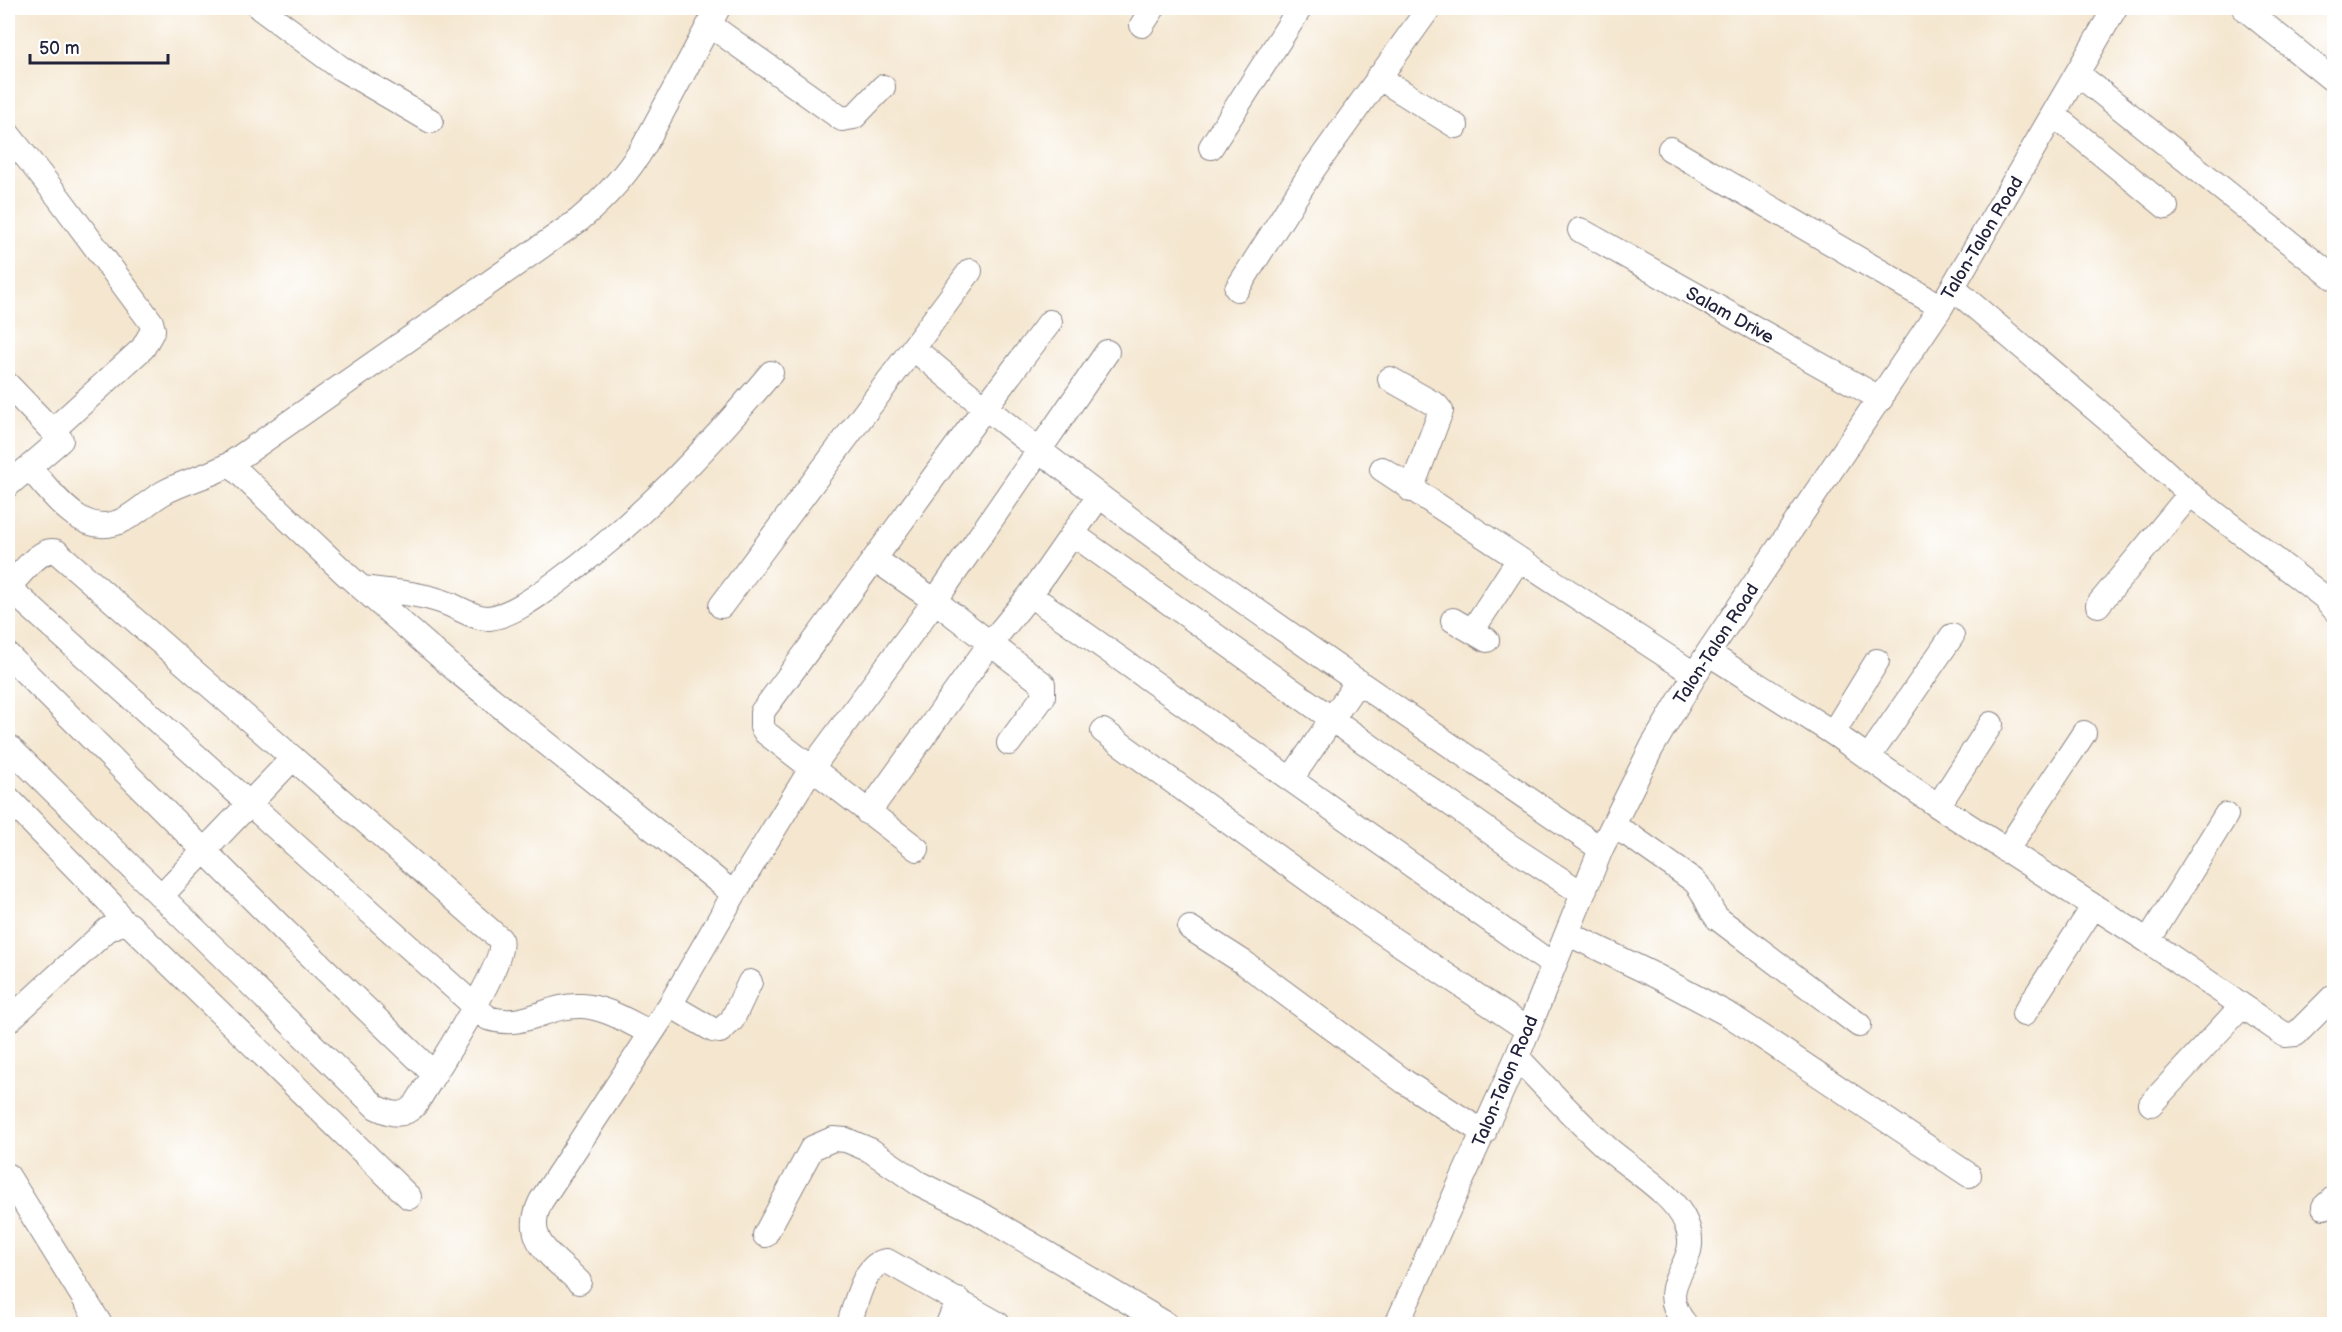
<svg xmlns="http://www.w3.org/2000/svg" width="2342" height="1332" font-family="'Balsamiq Sans',sans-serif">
	<rect width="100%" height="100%" fill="#fff"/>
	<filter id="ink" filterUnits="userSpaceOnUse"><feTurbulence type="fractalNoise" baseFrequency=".0167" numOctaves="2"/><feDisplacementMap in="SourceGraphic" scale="12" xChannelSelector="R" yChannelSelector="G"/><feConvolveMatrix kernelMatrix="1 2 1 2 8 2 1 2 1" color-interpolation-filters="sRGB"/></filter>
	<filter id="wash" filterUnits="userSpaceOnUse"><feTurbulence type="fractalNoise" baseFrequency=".008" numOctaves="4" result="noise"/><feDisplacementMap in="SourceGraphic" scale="24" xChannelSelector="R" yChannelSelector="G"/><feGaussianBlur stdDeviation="1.35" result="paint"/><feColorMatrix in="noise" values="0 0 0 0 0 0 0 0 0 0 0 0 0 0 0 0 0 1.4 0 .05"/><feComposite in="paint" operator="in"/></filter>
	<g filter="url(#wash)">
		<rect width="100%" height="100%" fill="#f4e6cf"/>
	</g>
	<g filter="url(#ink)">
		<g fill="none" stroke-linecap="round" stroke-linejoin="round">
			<defs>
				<path id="minor" d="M260 8 342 69 431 121
					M2244 8 2334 81
					M710 25 842 119 854 117 883 87
					M1142 25 1153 8
					M2078 74 2334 278
					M1378 77 1456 126
					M2055 116 2166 207
					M8 134 59 198 151 322 153 330 143 348 52 431
					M1211 147 1300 8
					M1670 149 1941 307
					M1580 230 1881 399
					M1953 288 2112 423 2190 494 2324 597 2334 609
					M1237 289 1312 171 1429 8
					M913 348 970 271
					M1390 379 1436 405 1441 411 1411 490
					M8 385 61 440 8 485
					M230 464 347 575 458 672 734 894
					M29 468C55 495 84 542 125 519 138 512 149 501 163 493 184 481 208 477 230 464L579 220C605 198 626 176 644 146L718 8
					M1382 469 1694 674
					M1073 534 1510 846 1583 894
					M876 560 935 601 1043 684V697L1009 743
					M8 587 488 1018C526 1030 546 1004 582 1006 606 1007 630 1023 651 1033
					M362 588C391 592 424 593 451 605 462 610 477 619 489 618 513 615 538 595 557 582 639 522 706 450 771 373
					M1030 595 1553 965
					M2098 605 2190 494
					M721 606 913 348C1130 531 1368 688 1601 849
					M1453 620 1487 640
					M1472 631 1519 559
					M1708 653 1833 733 1938 806 2148 941 2285 1035 2296 1034 2334 996
					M8 655 285 931 433 1073
					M1103 731 1367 922 1528 1030
					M1833 733 1877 661
					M8 746 376 1107C392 1115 403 1118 416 1104 431 1078 509 961 500 939L57 552C41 545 19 577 8 587
					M1868 758 1952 636
					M1291 779 1358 681
					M8 798 111 904 123 922
					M1938 806 1991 724
					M868 813 990 644 1030 595 1099 496
					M1613 827 1629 835 1693 880C1705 890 1707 906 1717 918L1859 1025
					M917 849 766 733 762 727V712C859 583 951 449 1050 322
					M2006 851 2084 733
					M161 896 293 758
					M1190 928 1243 962 1405 1082 1484 1133
					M1567 933 1658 977 1731 1016 1969 1175
					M2148 941 2226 815
					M670 1005 713 1030 720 1031 732 1020 750 982
					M2024 1014 2094 906
					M8 1021 107 930 123 922 130 925 409 1197
					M1517 1057C1546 1088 1576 1120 1607 1148 1630 1168 1675 1195 1686 1223 1705 1267 1650 1280 1685 1324
					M2151 1104 2241 1007
					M8 1176 100 1324
					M2324 1207 2334 1198
					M765 1235 812 1148 833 1139 846 1140 870 1150 918 1183 977 1212 1166 1324
					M579 1282C553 1256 521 1241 541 1201L670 1005 734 894 811 769 935 601 1107 352
					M849 1324C856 1305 863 1263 887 1261L998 1324
					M948 1324 958 1300
					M1397 1324 1517 1057 1601 849 1652 747 1708 653 1941 307 2115 8"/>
			</defs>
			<use href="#minor" stroke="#8b8485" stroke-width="26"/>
			<use href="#minor" stroke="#fff" stroke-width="24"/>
		</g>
	</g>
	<g text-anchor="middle" stroke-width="6" stroke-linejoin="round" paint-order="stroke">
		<g font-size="18" fill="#22223b" stroke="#fff">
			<text transform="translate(1982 238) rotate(-59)" y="6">Talon-Talon Road</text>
			<text transform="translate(1730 315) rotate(29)" y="6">Salam Drive</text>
			<text transform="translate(1716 644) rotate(-57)" y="6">Talon-Talon Road</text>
			<text transform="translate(1505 1081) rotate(-67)" y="6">Talon-Talon Road</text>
		</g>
	</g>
	<rect width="2342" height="1332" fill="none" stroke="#fff" stroke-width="30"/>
	<path d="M30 54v9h138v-9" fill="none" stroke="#22223b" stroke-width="3"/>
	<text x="39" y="54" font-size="18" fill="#22223b" stroke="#ffffff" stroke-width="4.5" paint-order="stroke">50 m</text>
</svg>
